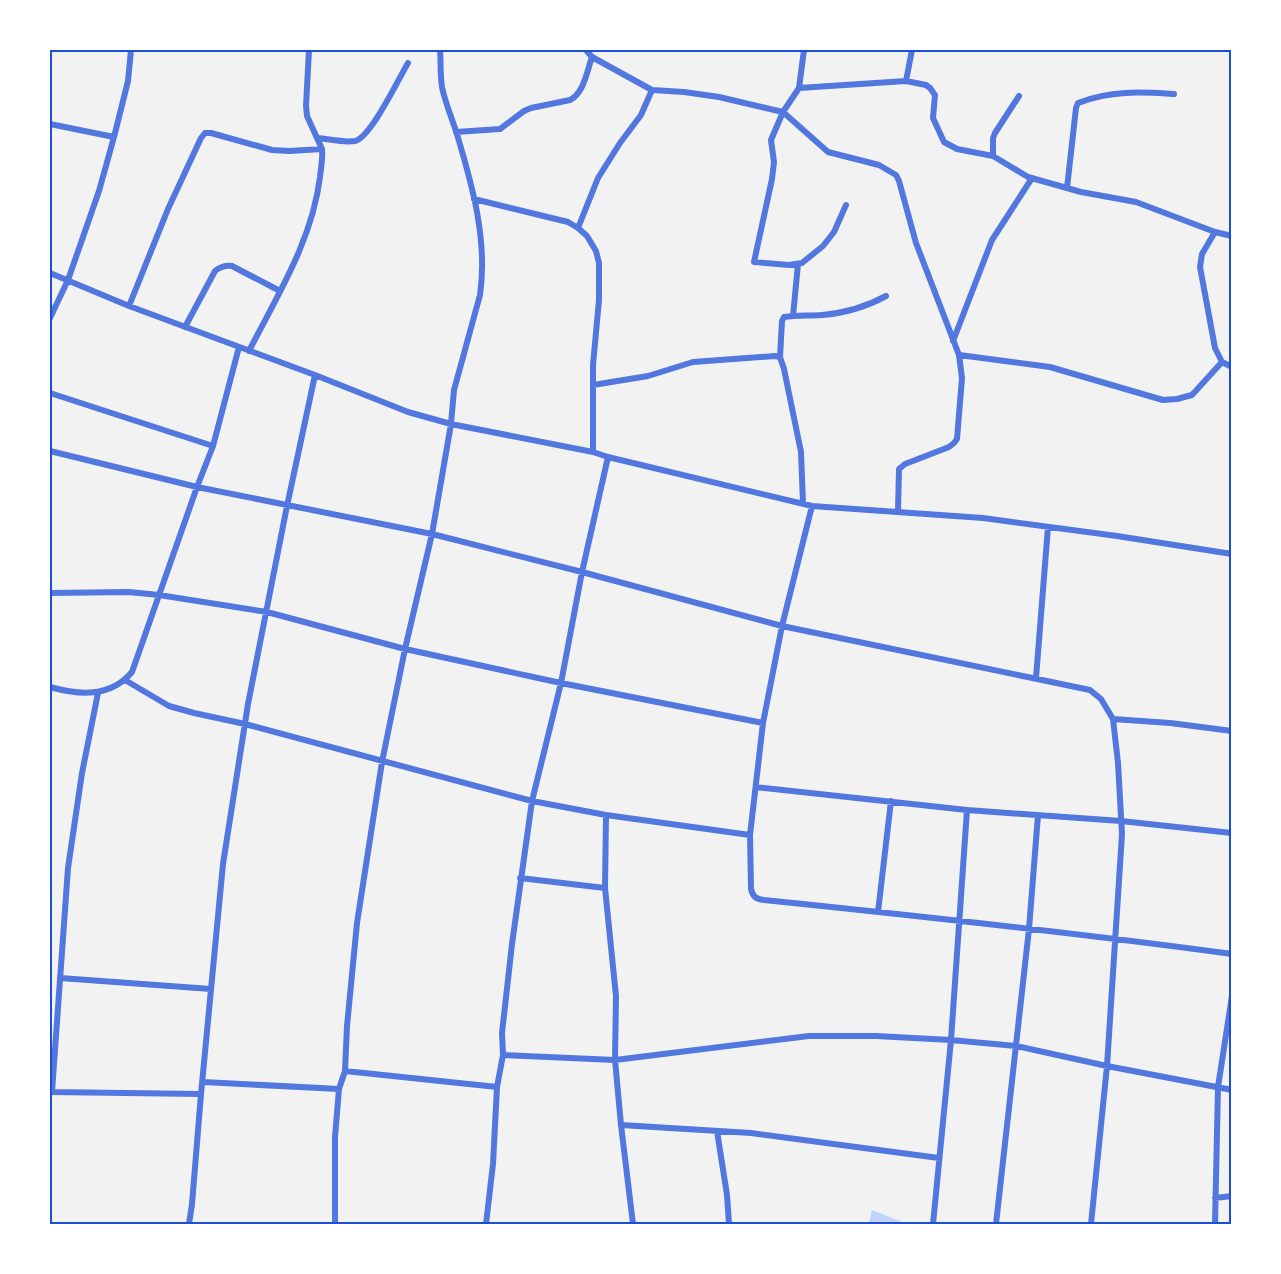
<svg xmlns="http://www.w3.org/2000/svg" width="1281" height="1274" font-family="'Roboto Condensed',sans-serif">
	<rect width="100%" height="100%" fill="#f2f2f2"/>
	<path fill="#bfd3fe" d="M872 1210 907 1224H869Z"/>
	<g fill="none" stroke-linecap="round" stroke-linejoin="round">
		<path stroke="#5277de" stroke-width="6" d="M309 50 306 106 307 116 322 149
			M586 50 592 57 652 90 684 92 719 97 783 112 828 152 879 165 896 175 899 181 916 243 959 355
			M804 50 799 88 783 112 771 140 774 162 772 179 754 262 789 265 802 263 823 246 834 232 846 205
			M906 81 912 50
			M799 88 906 81 926 85 930 88 935 95 933 118 944 142 957 149 993 156
			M1019 96 995 133 993 138V156L1028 177 1081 192 1136 202 1215 232 1232 236
			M50 124 114 137
			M456 132 500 129 524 111 531 108 570 100C584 93 587 71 592 57
			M317 138C329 139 344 143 355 141 371 137 399 78 408 63
			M1067 188 1076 108 1078 103C1110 90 1141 92 1174 94
			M474 199 568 222 578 228 587 236 596 251 599 263V300L593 365V452
			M578 228 598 178 620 143 641 115 652 90
			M1215 232 1202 254 1200 267 1215 348 1222 362 1232 367
			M50 273 129 306 315 375 408 412 451 424 593 452 608 457 812 506 983 518 1117 536 1232 554
			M129 306 168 209 201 138 205 133H211L272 150 289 151 322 149C323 158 321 167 320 177 312 241 278 294 249 351
			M793 316 798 264
			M50 318 68 280 99 191 114 137 128 81 131 50
			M185 327 215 271C220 267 225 265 232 266L280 291
			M953 341 992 240 1032 178
			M780 357 782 321 784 317C797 315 810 316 822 315 845 313 866 307 886 296
			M593 385 648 376 693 362 775 356 780 357 784 369 801 452 803 503
			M50 393 213 446
			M50 451 197 487 432 534 582 572 782 626 1090 690 1101 699 1113 719 1118 763 1122 834 1107 1066 1091 1224
			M812 506 782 626 763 723 750 835 751 889C753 897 756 899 764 900 920 916 1076 933 1232 954
			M898 511 899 469 905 464 949 447 954 443 957 439 962 378 959 355 1050 367 1163 400 1177 399 1192 395 1222 362
			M50 593 129 592 159 595 267 612 405 649 561 683 763 723
			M1036 678 1048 527
			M125 680 169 706 194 713 245 724 532 801 606 815 750 835
			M50 687C79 695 110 698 132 672L197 487 213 446 239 347
			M1113 719 1170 723 1232 731
			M756 787 967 810 1121 821 1232 833
			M520 878 605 888 616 996 615 1060 621 1125 633 1224
			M605 888 606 815
			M878 912 891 801
			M60 978 211 989
			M503 1055 615 1060 809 1036H876L951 1040 1016 1046 1107 1066 1232 1090
			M345 1071 497 1087
			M203 1082 339 1089
			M50 1092 201 1094
			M52 1092 68 868 82 773 98 693
			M621 1125 751 1133 939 1158
			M717 1131 727 1195 729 1224
			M1215 1198 1232 1196
			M189 1224 192 1204 201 1094 223 864 248 704 287 506 315 375
			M335 1224V1137L339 1089 345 1071 347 1026 357 923 382 762 405 649 432 534 451 424 454 390 480 295C488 240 472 184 456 131 451 116 445 102 442 87 440 75 441 62 440 50
			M486 1224 493 1164 497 1087 503 1055 502 1033 512 944 532 801 561 683 582 572 608 457
			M933 1224 951 1040 967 810
			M996 1224 1029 929 1038 815
			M1215 1224 1218 1087 1232 996"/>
	</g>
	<rect width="1281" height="1274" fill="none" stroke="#ffffff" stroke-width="102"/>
	<rect x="51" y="51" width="1179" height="1172" fill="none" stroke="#1d4ed8" stroke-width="2"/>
</svg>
